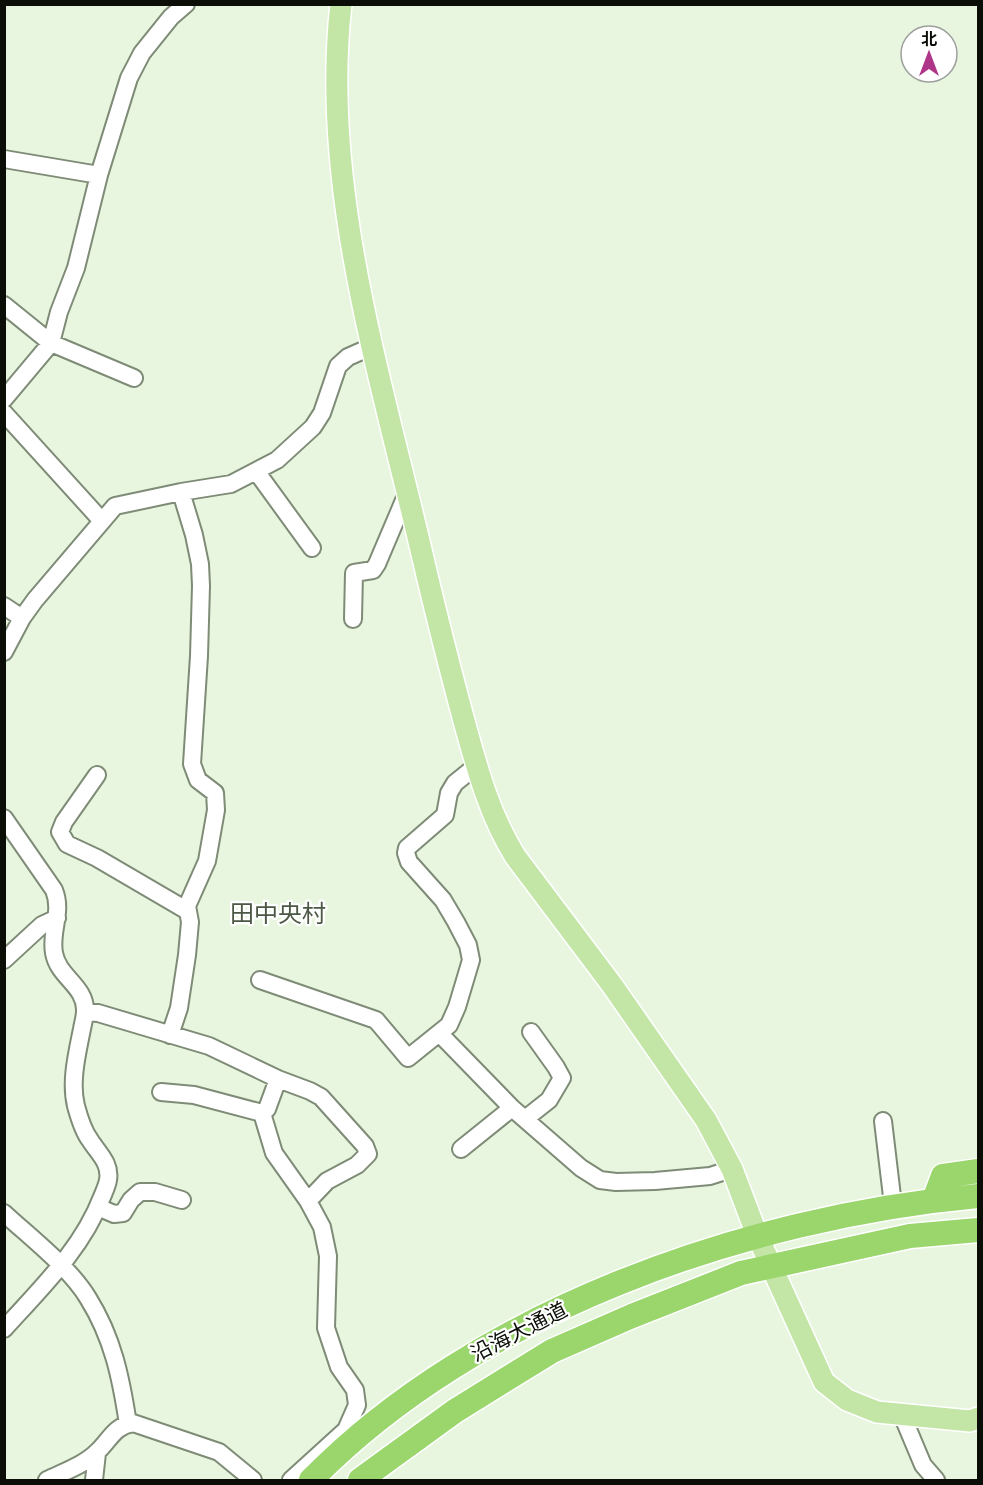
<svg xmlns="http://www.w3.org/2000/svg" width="983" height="1485" font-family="Montserrat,'Noto Sans SC',sans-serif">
	<rect width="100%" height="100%" fill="#e8f6df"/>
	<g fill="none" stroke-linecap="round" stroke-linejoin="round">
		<defs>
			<path id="minor" d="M4 159 99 175
				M4 305 51 343 134 378
				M4 399 51 343 59 312 76 268 99 175 129 78 142 53 171 17 186 4
				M4 413 102 521
				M256 471 312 548
				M4 606 22 618
				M353 619 354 573 373 570 377 564 408 491
				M4 652 22 618 35 600 115 506 181 492 231 484 277 460 313 427 322 413 338 366 348 357 373 346
				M97 775 64 822 60 832 67 844 97 858 186 910
				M4 818 54 890C63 912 50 931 54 953 58 977 86 986 85 1011 85 1017 83 1023 82 1029 77 1054 70 1082 76 1106 79 1117 83 1131 90 1140 98 1153 111 1163 108 1180 107 1186 104 1192 102 1197 82 1249 41 1288 4 1329
				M4 960 42 925 57 918
				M260 980 376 1020 408 1058 449 1025 457 1007 471 960 468 945 456 922 443 900 409 862 406 853 407 848 445 815 449 793 455 783 476 766
				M85 1012 98 1013 209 1046 278 1079 310 1091 321 1097 365 1146 368 1154 357 1165 327 1181 308 1201
				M440 1034 512 1108 581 1168 600 1180 616 1182 655 1181 710 1176 732 1169
				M170 1035 179 1008 187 955 190 922 187 906 207 861 216 810 215 793 198 780 192 764 199 656 201 586 200 564 194 535 181 492
				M161 1092 194 1095 262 1113 274 1153 308 1201 322 1227 328 1256 326 1328 339 1367 355 1390 357 1405 346 1430 291 1480
				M262 1113 267 1109 278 1079
				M525 1119 549 1100 562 1078 556 1067 531 1032
				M883 1121 893 1205
				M461 1149 512 1108
				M98 1207 114 1214 123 1213 131 1200 140 1192H155L182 1200
				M4 1213C31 1238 70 1268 88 1298 113 1338 121 1378 128 1424
				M902 1415 923 1465 936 1480
				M47 1480C63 1472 84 1465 97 1452 110 1440 114 1426 133 1423L219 1452 253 1480
				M94 1480 97 1453"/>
			<path id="major" d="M341 4C320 187 381 377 422 554 435 610 449 665 464 721 477 768 489 814 515 856L612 985 706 1120 732 1169 757 1235 824 1382 847 1400 877 1412 970 1421 978 1418"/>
			<path id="highway" d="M934 1200 943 1176 978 1171
				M311 1480C476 1311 747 1217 978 1196
				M360 1480 455 1411 552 1351 632 1316 741 1273 910 1236 978 1230"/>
		</defs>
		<use href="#minor" stroke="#7e8b76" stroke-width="20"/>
		<use href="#major" stroke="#fff" stroke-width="24"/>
		<use href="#highway" stroke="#fff" stroke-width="27"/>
		<use href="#minor" stroke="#fff" stroke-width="16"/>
		<use href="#major" stroke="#c3e6a7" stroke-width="21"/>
		<use href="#highway" stroke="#9bd66d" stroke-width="24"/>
	</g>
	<g text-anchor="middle" stroke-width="4.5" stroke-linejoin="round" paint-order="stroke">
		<g font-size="21" fill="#0a0e07" stroke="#fff">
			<text transform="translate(519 1332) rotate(-27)" y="7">沿海大通道</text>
		</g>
		<g font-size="24" fill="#4c5845" stroke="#fff">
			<text x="278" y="922">田中央村</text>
		</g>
	</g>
	<rect width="983" height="1485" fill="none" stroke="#0a0e07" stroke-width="12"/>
	<g transform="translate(929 54)"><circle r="28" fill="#ffffff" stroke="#9d9f9c" stroke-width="1.5"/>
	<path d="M0-4.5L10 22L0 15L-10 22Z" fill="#af3588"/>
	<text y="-9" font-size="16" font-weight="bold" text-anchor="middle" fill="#0a0e07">北</text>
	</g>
</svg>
